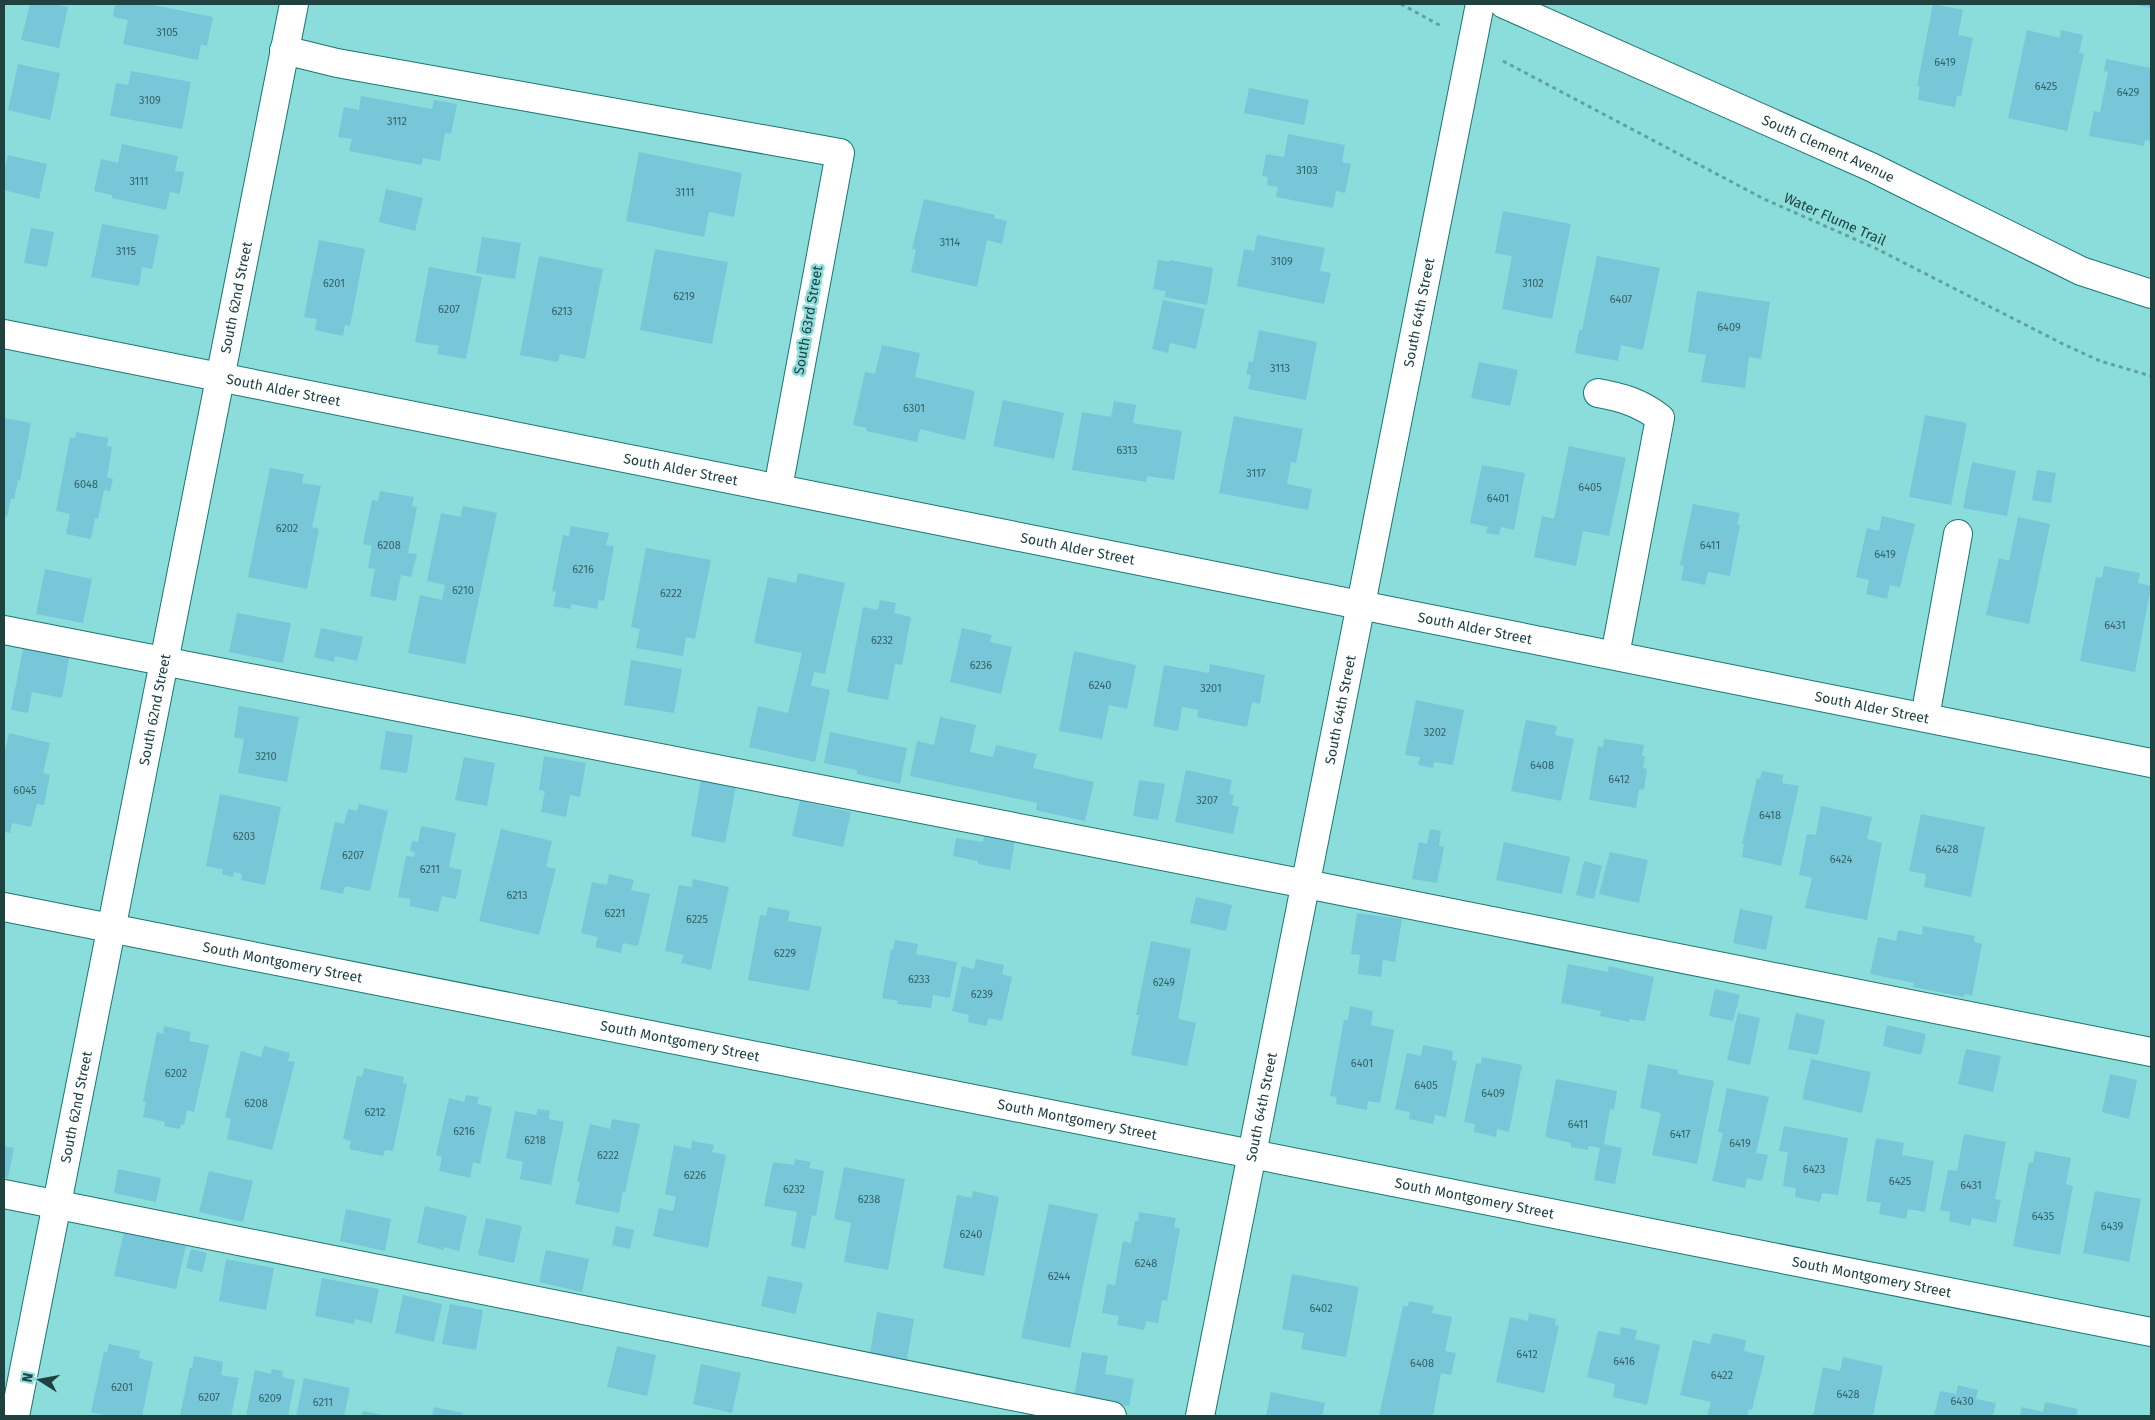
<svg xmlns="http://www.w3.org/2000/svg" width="2155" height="1420" font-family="'Fira Sans',sans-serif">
	<rect width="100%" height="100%" fill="#8addda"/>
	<path fill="#77c7d8" d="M30 4H54L68 7 59 48 21 40Z
		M115 4H148L213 17 207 46 201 44 198 60 123 44 128 20 113 17Z
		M1933 4 1963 10 1958 35 1973 38 1961 96H1957L1955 107 1918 100 1920 86H1917Z
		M2136 4H2151V8L2136 5Z
		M2027 30 2060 38 2061 30 2083 35 2079 53 2084 54 2067 131 2008 118Z
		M2106 59 2151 68V141L2145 140 2144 146 2089 136 2094 111 2100 112 2108 72 2104 71Z
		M18 64 60 73 50 120 8 110Z
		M131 71 191 82 182 129 110 116 116 83 128 85Z
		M1249 88 1309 100 1304 125 1244 113Z
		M361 96 432 109 434 100 457 104 451 134 445 133 440 161 423 158 421 165 349 151 352 139 338 137 344 107 359 110Z
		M1288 134 1345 145 1342 162 1351 164 1345 193 1336 191 1333 208 1276 197 1278 187 1267 185 1268 177 1262 176 1266 154 1284 157Z
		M122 144 178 156 175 171 184 172 180 194 170 192 166 210 112 198V195L94 191 101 159 118 163Z
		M639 152 742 173 734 217 709 212 704 237 626 221Z
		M8 155 47 164 39 199 4 190V171Z
		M386 189 423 198 415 231 379 222Z
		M924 199 995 215 994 218 1007 221 1002 244 987 240 977 287 911 272 916 250 912 249Z
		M1503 211 1571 224 1552 319 1502 309 1512 256 1495 253Z
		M102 224 159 235 152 269 142 267 139 286 91 277Z
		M31 228 54 232 47 267 24 263Z
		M1257 235 1325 248 1320 271 1331 273 1324 304 1237 286 1244 249 1254 251Z
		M482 237 521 243 515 279 476 273Z
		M319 240 365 249 350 326 345 325 343 336 315 330 317 319 304 317Z
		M655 249 728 262 712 344 640 330Z
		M539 256 603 269 585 359 560 354 558 362 520 355Z
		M1597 256 1660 268 1643 350 1621 345 1618 361 1575 353 1579 330H1582Z
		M1158 260 1170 262V260L1213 268 1207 305 1164 297 1166 291 1153 289Z
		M429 267 482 277 466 359 437 354 439 346 415 342Z
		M1697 291 1770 302 1761 359 1749 357 1745 388 1701 382 1706 355 1688 352Z
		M1163 300 1205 309 1196 349 1170 343 1168 353 1152 349Z
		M1259 330 1317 342 1306 400 1248 389 1251 375 1246 374 1249 361 1253 362Z
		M882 345 920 353 915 377 975 391 965 440 920 429 917 442 866 431 867 428 853 425 865 372 875 374Z
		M1479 362 1518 370 1510 406 1471 398Z
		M1003 400 1064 413 1054 459 993 446Z
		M1114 401 1136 405 1133 423 1182 431 1174 480 1147 476 1146 482 1072 470 1082 412 1111 417Z
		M1925 415 1967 423 1951 505 1909 497Z
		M1234 416 1303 429 1296 463 1291 462 1287 484 1312 489 1308 510 1219 493Z
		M4 418 31 423 20 481 18 480 14 499H11L7 517 4 516Z
		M76 432 108 438 107 446 112 447 107 477 113 479 110 491 104 490 98 519 95 518 91 539 66 534 70 514 56 511 70 437 75 438Z
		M1569 446 1626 458 1609 536 1583 531 1576 566 1534 557 1542 516 1554 519Z
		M1972 462 2016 471 2007 516 1963 508Z
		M1482 465 1525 473 1514 530 1501 527 1499 535 1486 533 1488 527 1470 523Z
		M270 468 304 474 302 483 321 486 312 527 319 529 307 589 248 577Z
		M2037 470 2056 473 2051 503 2032 500Z
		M380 491 414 497 412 506 417 507 408 553 417 554 411 577 401 575 396 601 370 596 375 569 368 568 372 546 363 544 372 500 378 501Z
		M1693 504 1740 513 1737 524 1740 525 1730 576 1708 572 1705 585 1681 580 1684 566 1680 565Z
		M463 506 497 513 465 664 408 653 420 595 442 600 445 585 427 581 441 513 461 517Z
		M1882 516 1915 524 1900 587 1890 585 1887 599 1866 594 1869 580 1856 577 1867 528 1879 531Z
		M2018 517 2050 524 2029 624 1986 615 1999 558 2009 561Z
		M571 526 609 533 606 545 614 546 604 601 599 600 597 609 571 604 570 609 553 606 556 592 552 591 563 535 569 536Z
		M646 548 711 560 695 639 686 637 683 656 636 648 640 629 631 627Z
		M2104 566 2140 573 2138 583 2151 586 2135 672 2080 661 2096 577 2102 578Z
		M45 569 92 579 83 623 36 614Z
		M798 573 845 583 825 674 814 672 811 686 830 690 815 762 749 747 758 706 788 713 802 653 754 643 768 577 796 583Z
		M880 600 896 603 894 613 911 617 902 665 895 664 888 700 847 692 863 607 878 610Z
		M237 613 291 623 283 663 229 652Z
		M321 628 363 637 357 661 335 656 334 662 314 657Z
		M962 628 992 635 990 642 1012 647 1001 694 950 682Z
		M24 644 70 653 62 698 32 692 28 713 11 710Z
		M1074 651 1136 665 1127 709 1109 705 1102 739 1059 731Z
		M631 660 682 669 674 713 624 705Z
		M1210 664 1265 675 1260 704 1252 702 1247 727 1197 717 1199 710 1182 707 1178 731 1153 726 1164 665 1209 673Z
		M1416 700 1464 710 1453 765 1434 762 1433 768 1418 765 1420 757 1405 755Z
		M239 706 299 717 287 782 238 773 244 739 234 737Z
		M940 717 976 725 970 752 993 757 996 745 1037 754 1033 768 1094 782 1085 821 1036 810 1037 803 910 776 917 741 934 745Z
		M1526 720 1557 726 1555 735 1574 739 1561 801 1511 791Z
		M386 731 413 735 407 773 380 769Z
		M830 732 907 748 900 784 857 774V770L824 763Z
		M9 733 50 743 43 773 50 775 44 805 37 804 31 827 12 823 10 833 4 832V755Z
		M1604 739 1644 745 1642 756 1645 757 1643 768 1647 769 1644 790 1639 789 1636 808 1589 800 1598 746 1603 747Z
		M544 756 586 763 580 797 570 795 566 817 541 812 545 791 539 790Z
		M464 757 495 763 487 806 455 800Z
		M1186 770 1232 780 1229 794 1234 795 1232 805 1239 807 1233 834 1175 822Z
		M1762 771 1783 775 1782 783 1799 786 1781 866 1742 857 1744 844H1742L1757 778 1760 779Z
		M701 779 736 786 725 843 691 836Z
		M1139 780 1165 784 1158 820 1133 816Z
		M220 794 281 807 265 885 241 880 242 874 234 872 233 877 222 874 223 869 206 866Z
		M800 801 851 812 843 847 792 836Z
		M359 804 388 811 370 891 345 886 343 894 320 889 335 822 344 824 348 809 357 811Z
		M1821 806 1872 817 1867 839 1882 843 1867 920 1805 908 1812 878 1799 875 1807 834 1816 835Z
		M1921 814 1985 827 1971 897 1924 887 1926 874 1909 871Z
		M421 826 456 833 449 867 462 870 456 899 442 896 438 912 409 906 411 899 398 897 406 856 414 857 415 852 410 851 412 841 418 842Z
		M501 829 552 841 546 867 556 869 539 935 479 921Z
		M1430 829 1441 831 1439 846 1444 847 1437 883 1412 879 1419 842 1427 844Z
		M984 836 1015 841 1010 870 978 864V861L953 856 956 838 983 842Z
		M1504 842 1570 857 1562 894 1496 880Z
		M1610 852 1648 860 1639 903 1599 894Z
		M1584 861 1602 866 1594 899 1576 895Z
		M609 874 634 880 631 890 650 894 638 946 623 943 621 953 595 947 598 937 581 933 592 882 607 885Z
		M693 879 729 887 711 970 681 963 684 955 665 951 679 885 692 887Z
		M1196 897 1232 905 1226 931 1190 923Z
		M768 907 790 911 788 921 822 927 809 991 748 980 760 915 766 916Z
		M1740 909 1773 916 1766 950 1733 943Z
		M1357 913 1402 919 1395 962 1383 960 1381 977 1358 974 1360 955 1351 954Z
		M1923 926 1975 936 1974 942 1982 944 1972 996 1965 994 1964 997 1913 987 1914 983 1870 974 1878 937 1896 941 1898 930 1922 935Z
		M895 940 918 944 916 954 957 962 950 998 933 995 931 1008 897 1004 898 1001 882 998 891 949 893 950Z
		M1151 941 1191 949 1178 1019 1196 1023 1187 1066 1131 1055 1139 1015H1136Z
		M976 959 1004 965 1002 974 1012 977 1002 1021 989 1018 986 1026 968 1022 969 1015 952 1011 962 966 974 969Z
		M1568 964 1608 972 1609 966 1654 977 1645 1021 1630 1019 1629 1022 1600 1016 1601 1011 1561 1003Z
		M1715 989 1740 995 1733 1021 1709 1016Z
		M1350 1006 1373 1011 1371 1025 1394 1030 1380 1103 1368 1101 1367 1110 1336 1104 1337 1097 1330 1096 1344 1020H1348Z
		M1738 1013 1760 1018 1750 1065 1727 1060Z
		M1796 1013 1825 1020 1818 1055 1788 1049Z
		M1887 1025 1926 1034 1921 1055 1883 1046Z
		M164 1026 191 1032 189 1041 209 1045 194 1112 187 1110 184 1125 181 1124 180 1129 164 1126 165 1122 143 1117 146 1102 143 1101 157 1032 163 1034Z
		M1423 1045 1453 1051 1452 1060 1457 1061 1446 1117 1435 1115 1433 1124 1409 1119 1410 1112 1395 1109 1407 1053 1421 1056Z
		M264 1046 290 1053 288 1061 295 1062 272 1150 227 1139 231 1119 225 1117 241 1051 261 1057Z
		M1966 1049 2001 1056 1993 1092 1958 1084Z
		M1482 1057 1522 1065 1509 1132 1497 1129 1496 1137 1474 1132 1475 1124 1464 1122 1476 1063 1481 1064Z
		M1811 1059 1871 1072 1862 1113 1802 1099Z
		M1648 1064 1678 1070V1074L1714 1081 1697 1164 1652 1155 1661 1113 1640 1108Z
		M364 1068 404 1077 403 1083 407 1084 393 1151 385 1150 383 1156 349 1149 351 1141 343 1139 357 1076 362 1077Z
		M2110 1074 2137 1080 2129 1119 2102 1112Z
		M1556 1079 1617 1091 1614 1110 1610 1109 1604 1144 1622 1148 1615 1184 1594 1180 1600 1148 1589 1146 1588 1150 1571 1147V1143L1545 1137Z
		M1727 1088 1769 1097 1756 1153 1768 1155 1762 1181 1747 1178 1745 1188 1712 1181 1723 1133 1718 1132Z
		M466 1095 479 1097 477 1104 492 1107 480 1164 473 1162 470 1178 439 1171 442 1157 436 1155 449 1098 464 1102Z
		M538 1109 550 1111 549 1119 564 1122 551 1185 520 1179 523 1162 506 1158 515 1111 536 1115Z
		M612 1119 640 1124 625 1192 623 1191 619 1213 575 1204 580 1182 577 1181 590 1124 610 1129Z
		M1784 1126 1848 1138 1838 1195 1822 1193 1820 1202 1795 1197 1796 1188 1783 1186 1788 1152 1779 1151Z
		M1964 1134 2006 1142 1995 1199 2001 1200 1996 1223 1972 1218 1970 1226 1949 1221 1950 1212 1940 1210 1948 1170 1957 1171Z
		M1876 1138 1904 1143 1902 1155 1934 1161 1925 1212 1908 1209 1906 1219 1879 1214 1881 1203 1866 1201Z
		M692 1141 714 1145 712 1152 726 1155 708 1248 653 1236 659 1208 673 1211 676 1197 665 1194 674 1145 691 1149Z
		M4 1146 14 1148 8 1178 4 1177Z
		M2035 1151 2071 1158 2066 1184 2073 1186 2060 1255 2013 1246 2029 1162 2033 1163Z
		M795 1159 811 1162 809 1168 824 1171 816 1216 812 1215 805 1249 791 1246 797 1212 764 1206 773 1162 794 1165Z
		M844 1167 905 1179 888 1270 844 1262 851 1223 834 1219Z
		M118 1169 161 1178 156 1202 114 1193Z
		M209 1171 253 1181 243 1222 199 1212Z
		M973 1191 999 1197 984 1276 943 1268 957 1195 972 1198Z
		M2095 1191 2141 1199 2129 1262 2083 1253Z
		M1049 1204 1098 1214 1070 1348 1021 1338Z
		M425 1206 467 1216 459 1251 444 1247V1250L417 1243Z
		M346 1209 391 1219 385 1251 340 1241Z
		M1139 1212 1176 1218 1174 1227 1180 1229 1167 1301 1162 1300 1158 1323 1146 1321 1144 1330 1117 1325 1119 1316 1102 1313 1107 1284 1115 1285 1123 1241 1131 1243 1135 1221H1138Z
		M486 1218 522 1226 514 1263 478 1255Z
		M616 1226 634 1230 630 1249 612 1245Z
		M124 1232 186 1246 176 1289 114 1276Z
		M191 1249 207 1253 202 1272 186 1268Z
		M546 1250 589 1259 582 1292 539 1282Z
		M226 1259 274 1268 266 1310 219 1301Z
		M1292 1274 1359 1287 1346 1357 1301 1349 1304 1333 1282 1329Z
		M768 1276 803 1283 795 1314 761 1306Z
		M322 1278 379 1289 372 1323 355 1319 354 1324 315 1316Z
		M403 1295 442 1304 434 1342 395 1333Z
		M1409 1301 1434 1306 1432 1313 1452 1317 1445 1351 1456 1353 1451 1375 1441 1373 1433 1416H1379L1403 1306H1408Z
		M450 1304 483 1310 476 1350 442 1344Z
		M877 1312 914 1319 907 1359 870 1353Z
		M1529 1313 1556 1319 1555 1325 1559 1326 1544 1393 1496 1382 1510 1317 1528 1321Z
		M1621 1327 1637 1330 1635 1339 1660 1345 1647 1405 1613 1397 1615 1384 1587 1377 1598 1331 1620 1335Z
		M1713 1333 1746 1340 1744 1351 1765 1356 1752 1410 1749 1409 1747 1416H1707L1711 1402 1680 1395 1693 1340 1710 1344Z
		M109 1344 140 1351 139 1358 153 1362 142 1416H107L91 1412 104 1352H107Z
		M617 1346 656 1355 647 1396 607 1387Z
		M1082 1352 1108 1356 1105 1374 1134 1379 1129 1406 1074 1397Z
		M194 1356 223 1362 221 1375 239 1378 231 1416H180L190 1367 192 1368Z
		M1843 1357 1883 1366 1873 1416H1813L1823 1367 1840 1371Z
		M701 1364 741 1373 732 1413 693 1404Z
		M272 1369 283 1371 282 1377 295 1380 288 1416H246L255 1370 271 1374Z
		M304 1378 350 1388 344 1416H296Z
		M1958 1385 1978 1390 1976 1399 1996 1403 1993 1416H1934L1940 1391 1956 1394Z
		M1271 1392 1325 1403 1322 1416H1266Z
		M2045 1402 2078 1409 2076 1416H2020L2022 1407 2043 1412Z
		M434 1407 463 1413 462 1416H432Z
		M363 1411 383 1415V1416H361Z"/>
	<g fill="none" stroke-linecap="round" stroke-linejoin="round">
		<defs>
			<g id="minor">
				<path id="s1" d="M1504 4 1871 167 2081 271 2151 294"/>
				<path d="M284 50 337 63 840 153 778 488"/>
				<path id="s2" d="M4 334 2151 763"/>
				<path d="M1598 393C1621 397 1641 403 1660 418L1615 655"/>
				<path d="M4 630 1306 884 2151 1052"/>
				<path d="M1925 717 1958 534"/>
				<path id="s3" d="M4 907 2151 1332"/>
				<path d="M4 1194 1112 1416"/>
				<path id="s4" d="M15 1416 294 4"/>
				<path id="s5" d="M1200 1416 1480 4"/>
			</g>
		</defs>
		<use href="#minor" stroke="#197674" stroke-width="30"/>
		<path stroke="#61a29f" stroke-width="3" stroke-dasharray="4 4" stroke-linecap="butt" d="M1401 4 1441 26
			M1503 61 1764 199 1875 248 2063 344 2100 361 2151 376"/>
		<use href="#minor" stroke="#fff" stroke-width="28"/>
	</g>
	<g text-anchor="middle" stroke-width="5" stroke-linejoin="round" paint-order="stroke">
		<g font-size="11" fill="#356367">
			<text x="167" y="36">3105</text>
			<text x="1945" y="66">6419</text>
			<text x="2046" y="90">6425</text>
			<text x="2128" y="96">6429</text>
			<text x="150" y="104">3109</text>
			<text x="397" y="125">3112</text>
			<text x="1307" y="174">3103</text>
			<text x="139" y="185">3111</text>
			<text x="685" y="196">3111</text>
			<text x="950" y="246">3114</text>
			<text x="126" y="255">3115</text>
			<text x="1282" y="265">3109</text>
			<text x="334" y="287">6201</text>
			<text x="1533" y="287">3102</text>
			<text x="684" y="300">6219</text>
			<text x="1621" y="303">6407</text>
			<text x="449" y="313">6207</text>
			<text x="562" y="315">6213</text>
			<text x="1729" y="331">6409</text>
			<text x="1280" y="372">3113</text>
			<text x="914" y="412">6301</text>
			<text x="1127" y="454">6313</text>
			<text x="1256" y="477">3117</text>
			<text x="86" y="488">6048</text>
			<text x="1590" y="491">6405</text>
			<text x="1498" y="502">6401</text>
			<text x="287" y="532">6202</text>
			<text x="389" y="549">6208</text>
			<text x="1710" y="549">6411</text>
			<text x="1885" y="558">6419</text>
			<text x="583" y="573">6216</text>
			<text x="463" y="594">6210</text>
			<text x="671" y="597">6222</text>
			<text x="2115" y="629">6431</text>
			<text x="882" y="644">6232</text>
			<text x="981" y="669">6236</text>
			<text x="1100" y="689">6240</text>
			<text x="1211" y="692">3201</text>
			<text x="1435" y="736">3202</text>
			<text x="266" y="760">3210</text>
			<text x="1542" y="769">6408</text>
			<text x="1619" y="783">6412</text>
			<text x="25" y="794">6045</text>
			<text x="1207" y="804">3207</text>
			<text x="1770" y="819">6418</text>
			<text x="244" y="840">6203</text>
			<text x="1947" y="853">6428</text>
			<text x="353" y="859">6207</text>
			<text x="1841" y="863">6424</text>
			<text x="430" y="873">6211</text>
			<text x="517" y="899">6213</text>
			<text x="615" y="917">6221</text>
			<text x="697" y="923">6225</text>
			<text x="785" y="957">6229</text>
			<text x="919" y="983">6233</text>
			<text x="1164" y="986">6249</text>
			<text x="982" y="998">6239</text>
			<text x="1362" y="1067">6401</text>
			<text x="176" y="1077">6202</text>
			<text x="1426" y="1089">6405</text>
			<text x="1493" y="1097">6409</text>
			<text x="256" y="1107">6208</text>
			<text x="375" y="1116">6212</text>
			<text x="1578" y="1128">6411</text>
			<text x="464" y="1135">6216</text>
			<text x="1680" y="1138">6417</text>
			<text x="535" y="1144">6218</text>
			<text x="1740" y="1147">6419</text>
			<text x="608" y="1159">6222</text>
			<text x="1814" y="1173">6423</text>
			<text x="695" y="1179">6226</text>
			<text x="1900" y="1185">6425</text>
			<text x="1971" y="1189">6431</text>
			<text x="794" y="1193">6232</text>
			<text x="869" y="1203">6238</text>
			<text x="2043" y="1220">6435</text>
			<text x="2112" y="1230">6439</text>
			<text x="971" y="1238">6240</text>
			<text x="1146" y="1267">6248</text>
			<text x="1059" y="1280">6244</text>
			<text x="1321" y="1312">6402</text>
			<text x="1527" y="1358">6412</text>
			<text x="1624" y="1365">6416</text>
			<text x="1422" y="1367">6408</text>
			<text x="1722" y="1379">6422</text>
			<text x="122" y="1391">6201</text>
			<text x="1848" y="1398">6428</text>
			<text x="209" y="1401">6207</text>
			<text x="270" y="1402">6209</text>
			<text x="1962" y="1405">6430</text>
			<text x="323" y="1406">6211</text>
		</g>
		<g font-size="14" fill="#1f4241" stroke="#8addda">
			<text dy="5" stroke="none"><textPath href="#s1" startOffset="355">South Clement Avenue</textPath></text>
			<text transform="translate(1835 219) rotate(24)" y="5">Water Flume Trail</text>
			<text dy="5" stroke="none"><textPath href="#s4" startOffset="1140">South 62nd Street</textPath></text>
			<text dy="5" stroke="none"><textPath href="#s5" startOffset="1125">South 64th Street</textPath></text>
			<text transform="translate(808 320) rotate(-80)" y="5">South 63rd Street</text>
			<text dy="5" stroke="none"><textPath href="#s2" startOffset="285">South Alder Street</textPath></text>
			<text dy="5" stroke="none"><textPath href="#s2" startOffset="690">South Alder Street</textPath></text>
			<text dy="5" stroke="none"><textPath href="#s2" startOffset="1095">South Alder Street</textPath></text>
			<text dy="5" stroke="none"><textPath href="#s2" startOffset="1500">South Alder Street</textPath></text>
			<text dy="5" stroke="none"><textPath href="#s2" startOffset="1905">South Alder Street</textPath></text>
			<text dy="5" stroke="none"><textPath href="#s4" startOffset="720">South 62nd Street</textPath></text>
			<text dy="5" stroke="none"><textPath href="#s5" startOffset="720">South 64th Street</textPath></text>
			<text dy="5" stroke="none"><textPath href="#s3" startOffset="284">South Montgomery Street</textPath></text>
			<text dy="5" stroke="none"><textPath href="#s3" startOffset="689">South Montgomery Street</textPath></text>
			<text dy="5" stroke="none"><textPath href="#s4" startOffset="315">South 62nd Street</textPath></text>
			<text dy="5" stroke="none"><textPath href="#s5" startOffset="315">South 64th Street</textPath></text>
			<text dy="5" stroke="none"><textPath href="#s3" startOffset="1094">South Montgomery Street</textPath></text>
			<text dy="5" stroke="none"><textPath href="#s3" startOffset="1499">South Montgomery Street</textPath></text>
			<text dy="5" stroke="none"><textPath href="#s3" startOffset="1904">South Montgomery Street</textPath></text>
		</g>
	</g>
	<rect width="2155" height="1420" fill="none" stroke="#1f4241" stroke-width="10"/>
	<g transform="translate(40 1380) rotate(281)" stroke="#8addda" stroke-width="4" paint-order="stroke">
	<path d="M0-4L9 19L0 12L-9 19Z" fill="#1f4241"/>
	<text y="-8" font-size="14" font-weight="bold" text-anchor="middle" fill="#1f4241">N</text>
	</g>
</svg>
